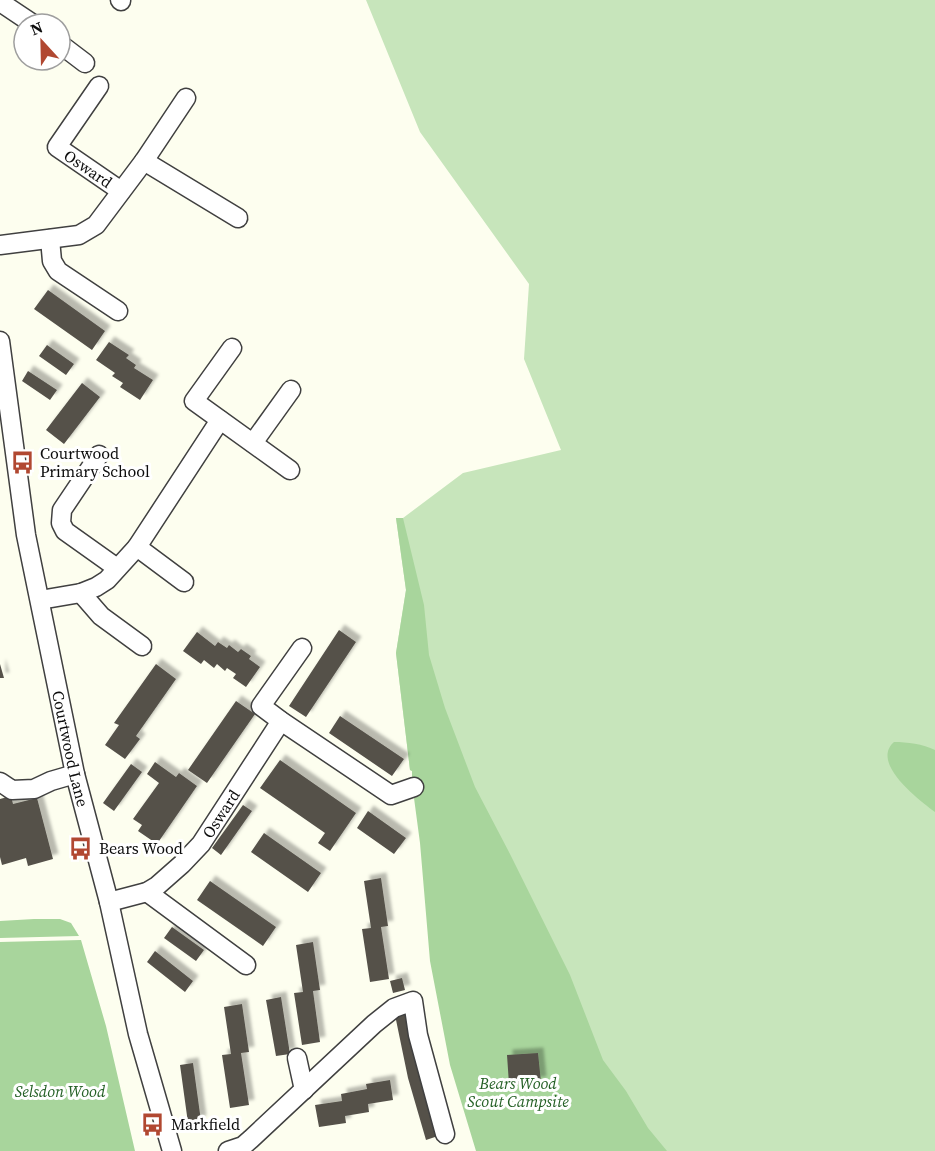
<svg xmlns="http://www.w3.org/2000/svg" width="935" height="1151" font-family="'Source Serif 4',serif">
	<defs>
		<filter id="shadow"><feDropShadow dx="5.5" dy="-5.5" stdDeviation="1.5" flood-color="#0004"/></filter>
	</defs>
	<rect width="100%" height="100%" fill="#fdfeef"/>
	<path fill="#c7e5bb" d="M366 0H935V1151H643L412 778V771L410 770 396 653 406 590 396 518H403L463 473 561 450 524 359 529 284 420 132Z"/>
	<path fill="#a8d59c" d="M396 518H403L424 605 429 655 445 708 475 787 510 854 570 975 603 1060 626 1091 648 1128 667 1151H476L450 1065 430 961 420 843 414 798 416 797V794L412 778V771L410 770 396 653 406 590Z
		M894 742C907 742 923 744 935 750V812C919 800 870 763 894 742Z
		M34 919H60L71 923 79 936 0 938V921Z
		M81 940 106 1026 135 1151H0V942Z"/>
	<path fill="#55514a" filter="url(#shadow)" d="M48 290 105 331 92 350 34 309Z
		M109 342 129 355 126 358 136 365 134 368 153 380 140 400 120 387 123 383 112 376 115 373 96 360Z
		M47 345 74 364 66 375 39 356Z
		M28 371 57 390 50 400 22 381Z
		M82 383 100 397 64 444 46 430Z
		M339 630 356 642 306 717 289 706Z
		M197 632 215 646 218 642 227 648 229 645 238 652 241 649 251 656 249 659 260 667 246 687 233 678 236 674 227 668 225 671 217 664 214 668 204 660 201 664 183 651Z
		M0 664 4 678H0Z
		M156 664 176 679 136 736 140 739 125 759 105 745 119 725 114 723Z
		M236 701 255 714 207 783 188 770Z
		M340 716 404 759 392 776 329 733Z
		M280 760 356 813 330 851 318 843 325 833 260 788Z
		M155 762 176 777 179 773 197 786 157 844 138 831 142 825 133 819 159 783 147 774Z
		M131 764 142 772 114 811 103 803Z
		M11 796 13 804 37 798 53 859 28 866 26 858 2 865 0 857V799Z
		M243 805 252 811 221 855 212 848Z
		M368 811 406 838 394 854 357 828Z
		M264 833 321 873 308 892 251 852Z
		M381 878 388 926 381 927 389 979 370 982 362 929 371 928 364 881Z
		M210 881 276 927 263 946 197 900Z
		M172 927 204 950 196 961 164 938Z
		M313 942 320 990 313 991 320 1042 302 1045 294 993 303 992 296 945Z
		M155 951 193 981 185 992 147 962Z
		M402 978 405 990 393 993 390 981Z
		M281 997 290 1054 276 1056 266 1000Z
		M242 1004 249 1052 241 1053 249 1105 230 1108 222 1055 231 1054 224 1007Z
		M406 1012 438 1136 426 1140 408 1078 395 1015Z
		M538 1053 541 1082 509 1084 507 1055Z
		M193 1063 201 1121 188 1123 180 1065Z
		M390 1080 393 1100 368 1104 369 1112 345 1116 346 1123 319 1127 315 1105 342 1101 341 1094 367 1089 366 1084Z"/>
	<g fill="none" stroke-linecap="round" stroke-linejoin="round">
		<defs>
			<g id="street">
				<path d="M120 0 121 1"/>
				<path d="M0 2 33 24"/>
				<path d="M60 44 85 63"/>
				<path id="s1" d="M99 86 57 147 121 191"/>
				<path d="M144 161 238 218"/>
				<path d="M50 239 52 261 58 271 118 311"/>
				<path d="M0 245 79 235 96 225 144 161 186 98"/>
				<path id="s2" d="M0 341 26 535 75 774 109 902 138 1034 172 1151"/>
				<path d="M232 348 194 401 290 470"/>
				<path d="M253 443 291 390"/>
				<path d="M99 455 62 510 61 523 65 531 117 568"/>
				<path d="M137 547 184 582"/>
				<path d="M81 593 101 616 142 646"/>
				<path d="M40 600 81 593 96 587 107 580 137 547 220 420"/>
				<path d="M302 648 261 706 281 721 391 795 414 787"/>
				<path d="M0 782 12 790 34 789 51 781 75 774"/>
				<path d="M147 892 246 965"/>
				<path id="s3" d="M109 902 147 892 157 886 182 864 201 844 281 721"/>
				<path d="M297 1058 304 1090"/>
				<path d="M228 1151 243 1146 251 1139 374 1024 394 1008 413 1001 418 1035 445 1134"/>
			</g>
		</defs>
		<use href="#street" stroke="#404040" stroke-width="21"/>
		<use href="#street" stroke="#fff" stroke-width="18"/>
	</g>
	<defs>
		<symbol id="bus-bare" viewBox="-9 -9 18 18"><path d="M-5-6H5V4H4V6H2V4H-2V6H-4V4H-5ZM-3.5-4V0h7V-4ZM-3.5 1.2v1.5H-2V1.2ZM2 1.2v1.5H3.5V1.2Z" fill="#b14831" stroke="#fff" stroke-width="2.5" paint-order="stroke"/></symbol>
	</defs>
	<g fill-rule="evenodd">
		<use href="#bus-bare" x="6" y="446" width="33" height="33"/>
		<use href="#bus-bare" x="64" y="832" width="33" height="33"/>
		<use href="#bus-bare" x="136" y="1108" width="33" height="33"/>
	</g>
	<g text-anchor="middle" stroke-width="6" stroke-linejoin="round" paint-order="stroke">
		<g font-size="16" fill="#0d0d0d" stroke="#fff">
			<text dy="6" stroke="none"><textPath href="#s1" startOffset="112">Osward</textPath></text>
			<text dy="6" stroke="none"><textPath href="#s2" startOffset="414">Courtwood Lane</textPath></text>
			<text dy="6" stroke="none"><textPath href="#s3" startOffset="148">Osward</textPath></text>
		</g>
		<g font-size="16" fill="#0d0d0d" stroke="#fff" text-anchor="start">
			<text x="40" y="459">Courtwood<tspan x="40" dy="18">Primary School</tspan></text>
			<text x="99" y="854">Bears Wood</text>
			<text x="171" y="1130">Markfield</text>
		</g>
		<g font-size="16" font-style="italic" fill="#235f24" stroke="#fff">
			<text x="518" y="1089">Bears Wood<tspan x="518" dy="18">Scout Campsite</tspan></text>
			<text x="60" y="1097">Selsdon Wood</text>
		</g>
	</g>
	<g transform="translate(42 42) rotate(338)"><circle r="28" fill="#ffffff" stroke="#9e9e9e" stroke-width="1.5"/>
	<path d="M0-4.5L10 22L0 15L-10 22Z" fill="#b14831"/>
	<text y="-9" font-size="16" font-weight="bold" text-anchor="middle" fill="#0d0d0d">N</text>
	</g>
</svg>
